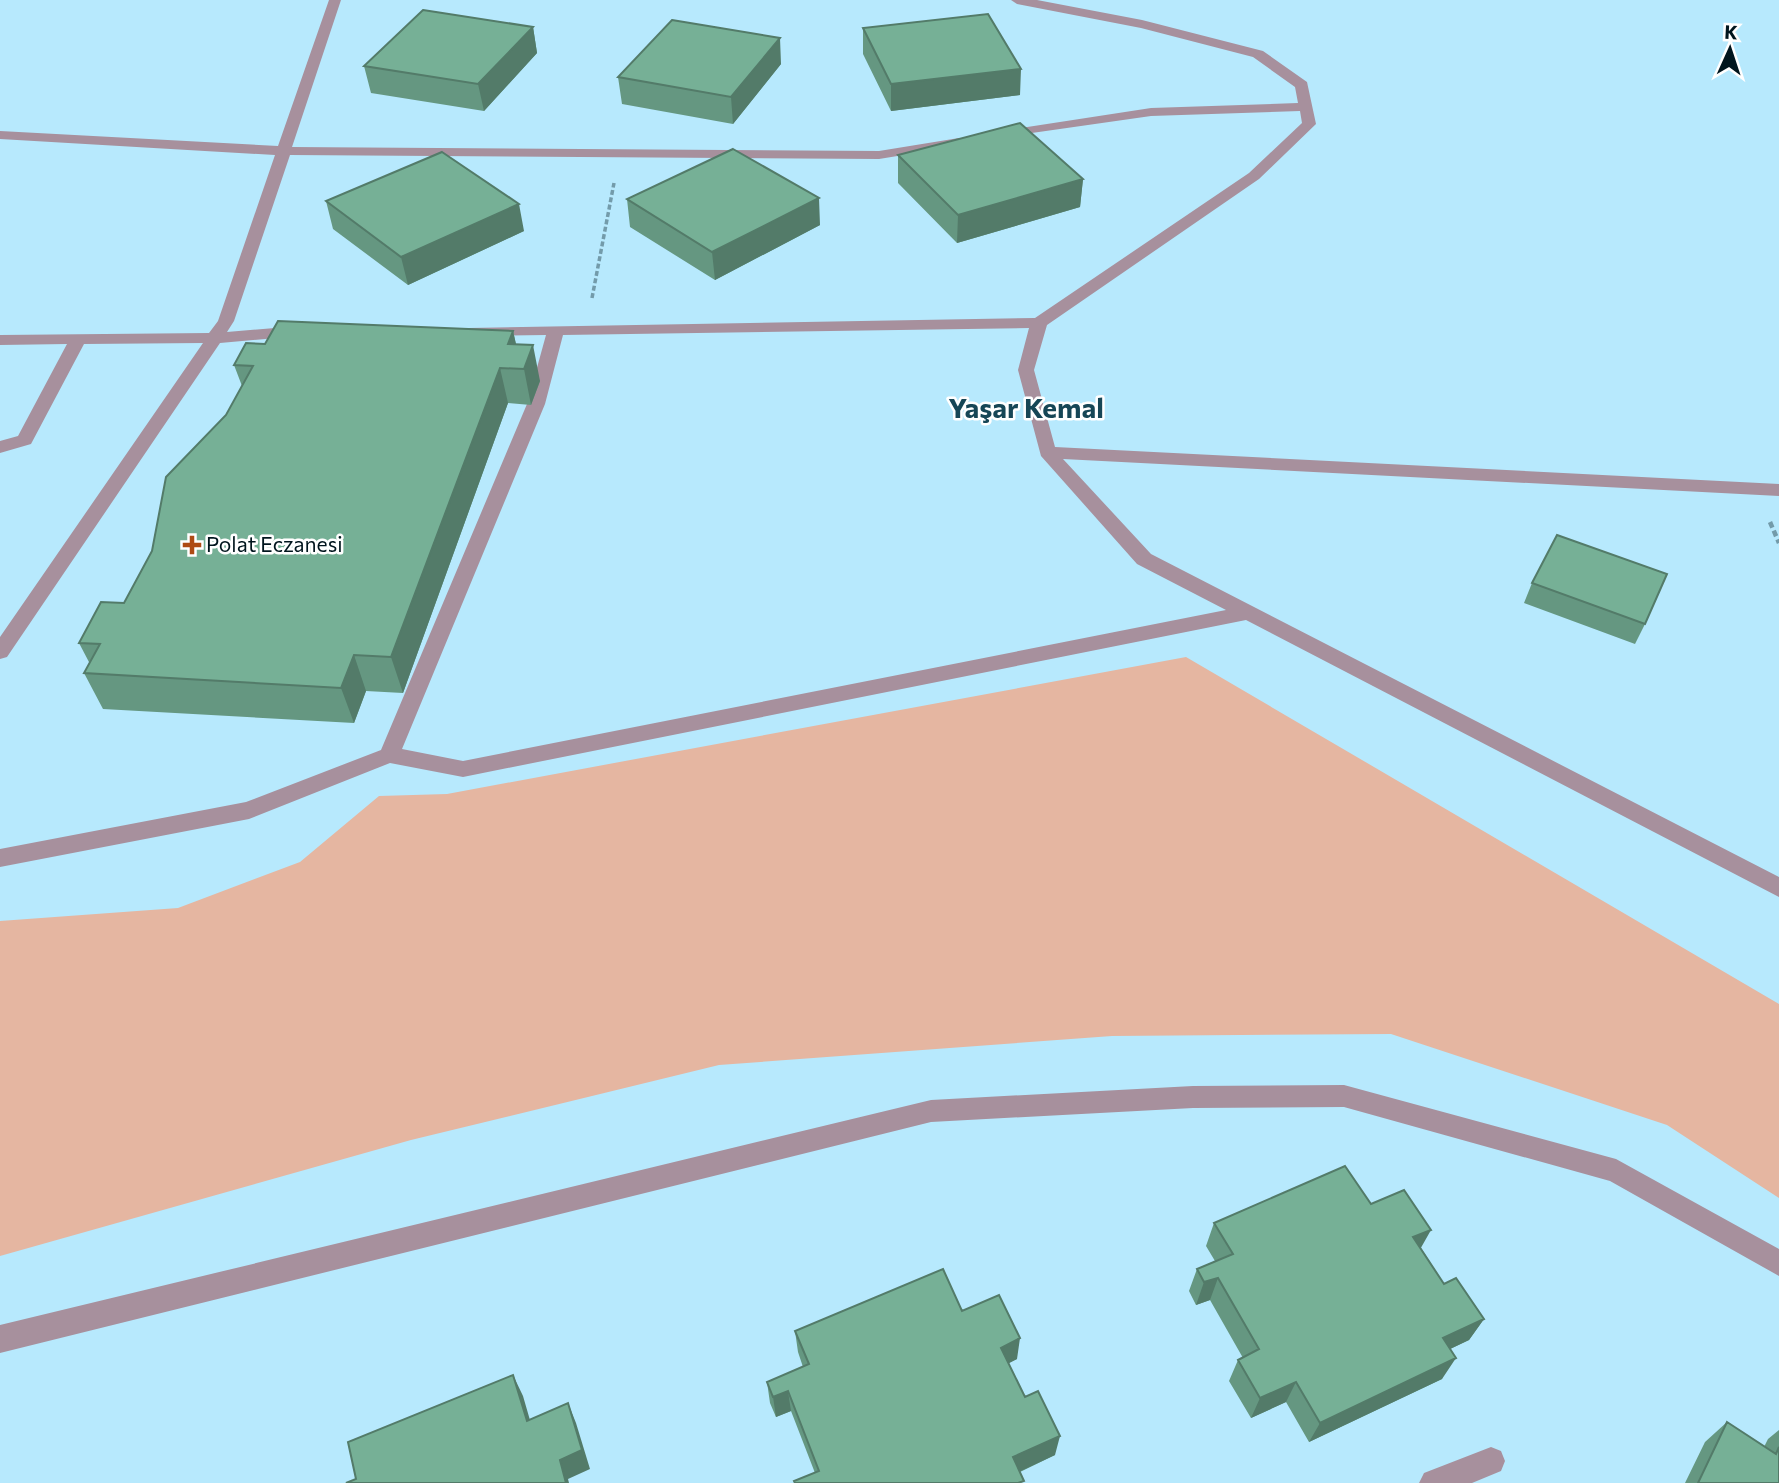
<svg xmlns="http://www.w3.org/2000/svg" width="1779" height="1483" font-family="Commissioner,sans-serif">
	<rect width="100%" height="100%" fill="#b7e9fd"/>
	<path fill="#e5b6a1" d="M1186 657 1779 1004V1198L1667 1125 1391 1034 1112 1036 719 1065 411 1140 0 1256V921L178 908 300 862 379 796 447 794Z"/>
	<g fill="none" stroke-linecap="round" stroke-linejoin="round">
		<path stroke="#739baa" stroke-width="3.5" stroke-dasharray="5 2.5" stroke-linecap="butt" d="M592 298 614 183"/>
		<path stroke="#739baa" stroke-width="4.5" stroke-dasharray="6 3.5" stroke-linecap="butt" d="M1770 522 1779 543"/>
		<path fill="#a7909d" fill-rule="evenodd" d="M329 0H341L292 147 879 151 959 138 966 142 959 146 879 159 290 155 234 321 227 332 299 326 307 331 299 336 220 343 7 657 0 659V637L203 343 84 344 31 444 0 453V441L18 436 67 344 0 345V335L209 333 218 321 275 155 0 139V131L278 146Z
			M1011 0H1037L1142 20 1263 51 1307 82 1316 124 1259 179 1047 325 1034 370 1055 447 1779 484V496L1063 459 1151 554 1779 877V897L1246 620 463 777 390 763 249 819 0 867V849L246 802 381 750 527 404 546 335 475 336 469 334 467 331 469 328 1035 318 1249 173 1302 123 1300 111 1151 116 996 138 994 135 1001 131 1151 108 1298 103 1295 87 1253 57 1141 28 1017 4ZM1029 328 1018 370 1041 456 1137 564 1226 610 463 761 402 749 545 404 563 335Z
			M1344 1085 1616 1159 1779 1249V1276L1610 1181 1344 1107 1193 1108 931 1122 0 1353V1325L931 1100 1193 1086Z
			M1491 1447 1501 1451 1505 1461 1501 1471 1472 1483H1419L1424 1473Z"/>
	</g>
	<path fill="#659781" d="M533 27 537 53 484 111 371 93 364 66Z
		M863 28 1020 95 891 111 863 54Z
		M781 64 733 124 622 104 618 77Z
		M898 155 1083 179 1080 207 957 243 898 183Z
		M627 199 820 225 715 280 630 227Z
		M326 201 524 231 408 285 333 229Z
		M513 331 516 344 540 381 531 405 508 403 403 693 366 691 354 723 103 709 84 673 90 664 79 643 124 603 242 386 234 365 265 344Z
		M1532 583 1645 624 1635 644 1524 603Z
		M1371 1204 1421 1248 1444 1284 1484 1319 1469 1340 1450 1349 1442 1379 1309 1442 1286 1402 1251 1418 1229 1381 1238 1360 1243 1358 1210 1300 1196 1305 1189 1291 1197 1269 1215 1261 1206 1246 1214 1223Z
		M795 1331 1017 1359 1008 1363 1025 1397 1055 1455 1020 1472 815 1473 791 1411 776 1417 770 1403 767 1382 803 1367 798 1352Z
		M1727 1422 1764 1447 1768 1439 1779 1430V1483H1685L1705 1442Z"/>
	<path fill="#537b69" d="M533 27 537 53 484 111 478 84Z
		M780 38 781 64 733 124 731 97Z
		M1021 69 1020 95 891 111V84Z
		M1083 179 1080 207 957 243 958 215Z
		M819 198 820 225 715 280 712 252Z
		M519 204 524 231 408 285 401 257Z
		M513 331 521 367 508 344Z
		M533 345 540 381 531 405 524 369Z
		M500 368 508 403 403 693 391 657Z
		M354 655 366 691 354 723 341 688Z
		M1431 1230 1418 1253 1413 1237Z
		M1218 1278 1210 1300 1196 1305 1204 1282Z
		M1484 1319 1469 1340 1429 1359 1443 1338Z
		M1020 1338 1017 1359 998 1369 1001 1348Z
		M1456 1358 1442 1379 1309 1442 1320 1423Z
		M513 1375 523 1396 536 1441 527 1421Z
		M1296 1382 1286 1402 1251 1418 1260 1398Z
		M788 1391 791 1411 776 1417 773 1397Z
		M568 1403 576 1423 590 1469 568 1479 569 1483H566L560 1460Z
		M1060 1436 1055 1455 1010 1476 1013 1457Z"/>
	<path fill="#76b096" stroke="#537b69" stroke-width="2" d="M423 10 533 27 478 84 364 66Z
		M988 14 1021 69 891 84 863 28Z
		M672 20 780 38 731 97 618 77Z
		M1020 123 1083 179 958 215 898 155Z
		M733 149 819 198 712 252 627 199Z
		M442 152 519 204 401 257 326 201Z
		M278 321 513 331 508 344 533 345 524 369 500 368 391 657 354 655 341 688 84 673 100 644 79 643 101 602 124 603 152 551 166 477 226 415 253 366 234 365 246 343 265 344Z
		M1557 535 1667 574 1645 624 1532 583Z
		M1345 1166 1371 1204 1404 1190 1431 1230 1413 1237 1444 1284 1456 1278 1484 1319 1443 1338 1456 1358 1320 1423 1296 1382 1260 1398 1238 1360 1259 1349 1218 1278 1204 1282 1197 1269 1233 1254 1214 1223Z
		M943 1269 962 1311 999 1295 1020 1338 1001 1348 1025 1397 1038 1391 1060 1436 1013 1457 1024 1481 1018 1483H795L794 1481 819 1471 788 1391 773 1397 767 1382 809 1364 795 1331Z
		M513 1375 527 1421 568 1403 582 1450 560 1460 566 1483H346L356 1479 348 1442Z
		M1727 1422 1776 1454 1779 1447V1483H1698Z"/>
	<path fill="#ae4b14" stroke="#fff" stroke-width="2.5" d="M188.5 534.5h7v7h7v7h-7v7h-7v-7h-7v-7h7z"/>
	<g text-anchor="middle" stroke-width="5" stroke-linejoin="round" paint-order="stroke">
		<g font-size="21" fill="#00151d" stroke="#fff" text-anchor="start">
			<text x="206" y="552">Polat Eczanesi</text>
		</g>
		<g font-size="28" font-weight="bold" fill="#164656" stroke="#fff">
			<text x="1026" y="418">Yaşar Kemal</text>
		</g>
	</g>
	<g transform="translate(1730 49) rotate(3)" stroke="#ffffff" stroke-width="5" paint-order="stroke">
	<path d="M0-5L12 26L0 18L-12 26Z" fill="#00151d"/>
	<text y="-10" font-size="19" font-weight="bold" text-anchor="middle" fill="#00151d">K</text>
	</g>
</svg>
